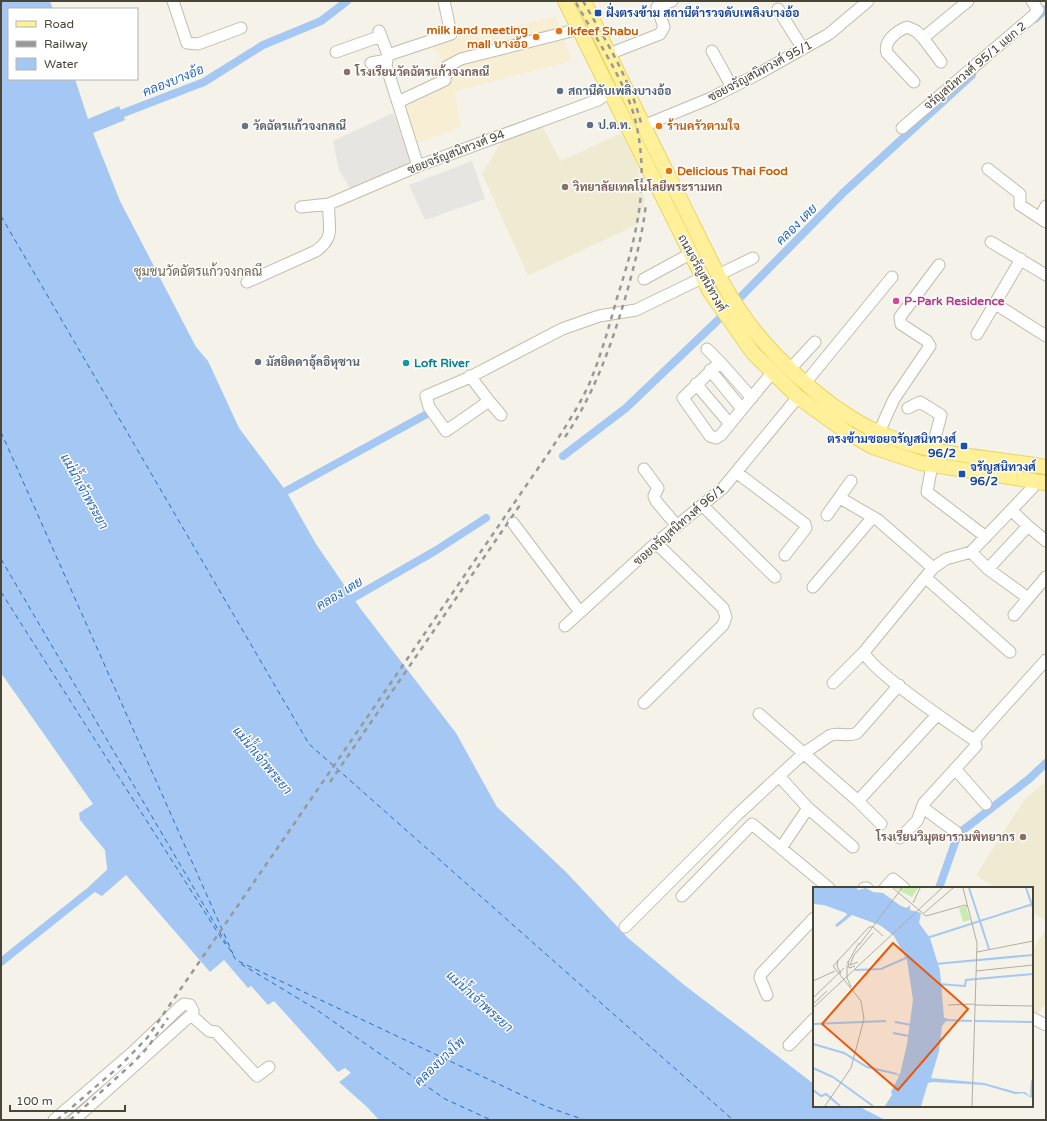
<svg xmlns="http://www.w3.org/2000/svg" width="1047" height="1121" font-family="'Varela Round',Sarabun,sans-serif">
	<rect width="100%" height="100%" fill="#f5f3e9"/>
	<path fill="#f7eed4" d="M556 16 572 61 455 91 461 127 412 145 396 95 433 83 426 69 442 62 431 45 490 27 493 32Z"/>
	<path fill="#efebd3" d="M541 124 561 161 621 133 637 164 645 201 638 224 528 276 482 173 506 135Z
		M1046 781V921L1032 912V888H996L976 875 1024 800Z
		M1046 930V1003L1037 1016 1032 1013V949Z"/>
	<path fill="#e7e5e1" d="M393 113 412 164 352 192 339 170 333 141Z
		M472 161 485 199 425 220 409 185Z"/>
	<path fill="#a4c8f3" d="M1 1H50L53 9H9V79H75L88 119 119 106 125 120 93 133 120 201 196 347 208 361 239 428 286 491 316 544 360 608 456 733 497 807 566 872 628 938 683 984 814 1084V1106H858L885 1120H379L367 1107 339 1082 351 1073 345 1068 338 1072 274 1001 268 1005 251 986 248 988 224 960 210 972 126 875 102 896 91 890 97 888 108 876 105 850 80 820 79 813 93 804 1 673Z"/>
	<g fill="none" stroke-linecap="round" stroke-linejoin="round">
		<path stroke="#a4c8f3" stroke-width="8" d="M1035 19 1046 9
			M113 117 204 82 263 45 321 21 347 1
			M563 456 626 408 717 321 844 192 972 75
			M277 496 427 414
			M346 602 435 551 486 518
			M939 888 958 834 1029 779 1046 763
			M1 962 91 890 115 868"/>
		<path stroke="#2b69bb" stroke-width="1" stroke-dasharray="5 4" stroke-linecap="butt" d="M1 216 309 744 733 1120
			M1 432 233 954
			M1 559 236 960 547 1107 585 1120
			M1 592 225 944
			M241 964 314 1008 445 1099 491 1120"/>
		<defs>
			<path id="minor" d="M173 1 187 43 198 44 241 28
				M778 9 803 49
				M379 31 388 55 386 65 418 166
				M923 38 941 62
				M712 51 732 87
				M336 52 381 36
				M609 54 660 34 664 27 657 7 672 1
				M388 55 451 34 444 1
				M371 63 387 60
				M914 82 887 53C883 41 897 31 907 27L916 31 923 38 968 1
				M398 102 445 80 446 67 461 59 579 29
				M643 126 711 98 758 74 829 34 868 1
				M902 128 1033 16 1038 10 1032 1
				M988 169 1020 194V205L1046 222
				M301 207 329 204 418 166 598 100 609 92
				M1040 218 1046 206
				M991 242 1046 275
				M718 275 753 258
				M644 279 690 254
				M247 282 316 251C337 236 327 225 329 204
				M994 303 1046 336
				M977 334 1021 259
				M707 349 720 362
				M791 368 815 342
				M710 370 742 409
				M470 376 489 401 446 431 429 407 426 396 468 378 562 329 599 316 636 310 702 278
				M806 382 892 277
				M696 384 730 424
				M752 398 720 362 683 398 710 436 716 438 721 435C738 414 755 393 773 372
				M489 401 501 415
				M908 408 920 402 941 415 932 449
				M879 432 894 399 930 346 927 341 901 324 900 317 939 265
				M932 465 927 492 986 537
				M644 469 658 488 654 496 656 501 677 526
				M736 472 805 524 806 528 785 555
				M840 498 878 520 933 568
				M702 505 775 577
				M1011 510 1028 526
				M827 515 851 481
				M513 523 580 612
				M971 552 988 569 1028 598
				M988 569 1028 526 1046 541
				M926 578 1010 652
				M813 587 873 517
				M1014 615 1046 577
				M565 626 656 543 723 488 798 397
				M864 652C871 671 954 726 974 740
				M833 683 864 652 933 568 946 559 971 552 1039 481
				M644 703 723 625 726 617 723 608 656 543
				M759 714 858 801 881 824
				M974 740 1046 660
				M956 770 986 804
				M858 801 937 715
				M922 807 956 832
				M808 808 853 847
				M900 838 917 821 924 803 976 746 974 740
				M781 848 808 808 779 776 804 753 829 736C838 731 847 738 857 733L899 685
				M864 888H867
				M885 888 893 879 904 888
				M682 896 752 824 829 888
				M625 927 738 814 779 776
				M767 995 760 978 761 974 814 918
				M191 1015 209 1031 216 1032 257 1076 269 1067
				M1032 1018 1046 1025
				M789 1045 814 1019
				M54 1120 133 1052 180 1007 184 1004 190 1005 193 1011 191 1015 74 1120"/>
			<path id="major" d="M565 1 710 292 753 353 798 397 848 433 873 447 921 463 1046 483
				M584 1C613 64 644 127 675 189 696 229 714 273 740 311 770 356 830 411 880 433 932 456 991 457 1046 467"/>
		</defs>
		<use href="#minor" stroke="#c1bdab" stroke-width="13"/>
		<use href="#major" stroke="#e9d464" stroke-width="16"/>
		<use href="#minor" stroke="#fff" stroke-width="11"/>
		<use href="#major" stroke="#fff099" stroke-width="14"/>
		<path stroke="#989898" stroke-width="2.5" stroke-dasharray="5 5" stroke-linecap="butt" d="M583 1C606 41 630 79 641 123
			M565 437C595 393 612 343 627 292 635 262 643 233 646 203
			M330 782 522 502
			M57 1120 121 1065 147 1038 552 448C565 427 580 405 590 382 601 355 609 327 617 298 636 238 650 186 636 123 626 81 596 39 575 1
			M70 1120 134 1062 148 1047 168 1018"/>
	</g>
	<g fill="#1a4fb4" stroke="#fff" stroke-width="1.5">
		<rect x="594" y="9" width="8" height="8" rx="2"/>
		<rect x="960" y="442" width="8" height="8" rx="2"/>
		<rect x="958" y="470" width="8" height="8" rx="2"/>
	</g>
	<g fill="#e8710a" stroke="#fff" stroke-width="1.5">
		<circle cx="559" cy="31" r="4"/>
		<circle cx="536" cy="37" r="4"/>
		<circle cx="659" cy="126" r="4"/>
		<circle cx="669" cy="171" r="4"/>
	</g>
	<g fill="#8d6e63" stroke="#fff" stroke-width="1.5">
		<circle cx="347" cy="72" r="4"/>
		<circle cx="565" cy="187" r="4"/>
		<circle cx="1023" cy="837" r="4"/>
	</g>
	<g fill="#5c6f8a" stroke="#fff" stroke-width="1.5">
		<circle cx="560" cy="91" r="4"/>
		<circle cx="590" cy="125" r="4"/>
	</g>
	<g fill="#6b7280" stroke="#fff" stroke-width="1.5">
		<circle cx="245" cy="126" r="4"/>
		<circle cx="258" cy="362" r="4"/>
	</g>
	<circle fill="#d1479c" stroke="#fff" stroke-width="1.5" cx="896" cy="301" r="4"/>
	<circle fill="#0f9aa8" stroke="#fff" stroke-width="1.5" cx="406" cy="363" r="4"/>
	<g text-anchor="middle" stroke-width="3" stroke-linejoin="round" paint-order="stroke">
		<g font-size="12" font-weight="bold" fill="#164399" stroke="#fff" text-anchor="start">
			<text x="606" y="17">ฝั่งตรงข้าม สถานีตำรวจดับเพลิงบางอ้อ</text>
			<text x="956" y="443" text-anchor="end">ตรงข้ามซอยจรัญสนิทวงศ์<tspan x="956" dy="14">96/2</tspan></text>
			<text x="970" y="471">จรัญสนิทวงศ์<tspan x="970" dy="14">96/2</tspan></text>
		</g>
		<g font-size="12" font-weight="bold" fill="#c56008" stroke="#fff" text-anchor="start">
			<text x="528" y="34" text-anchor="end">milk land meeting<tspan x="528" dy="14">mall บางอ้อ</tspan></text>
			<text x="567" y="35">Ikfeef Shabu</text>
			<text x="667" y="130">ร้านครัวตามใจ</text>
			<text x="677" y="175">Delicious Thai Food</text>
		</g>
		<g font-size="12" fill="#494537" stroke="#fff">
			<text transform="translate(975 66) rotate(-40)" y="4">จรัญสนิทวงศ์ 95/1 แยก 2</text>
			<text transform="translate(760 71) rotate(-28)" y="4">ซอยจรัญสนิทวงศ์ 95/1</text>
			<text transform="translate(456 152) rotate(-21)" y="4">ซอยจรัญสนิทวงศ์ 94</text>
			<text transform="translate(702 273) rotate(61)" y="4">ถนนจรัญสนิทวงศ์</text>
			<text transform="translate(679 525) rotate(-41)" y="4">ซอยจรัญสนิทวงศ์ 96/1</text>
		</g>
		<g font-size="12" font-weight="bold" fill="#785e54" stroke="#fff" text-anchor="start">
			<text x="355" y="76">โรงเรียนวัดฉัตรแก้วจงกลณี</text>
			<text x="573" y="191">วิทยาลัยเทคโนโลยีพระรามหก</text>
			<text x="1015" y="841" text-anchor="end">โรงเรียนวิมุตยารามพิทยากร</text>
		</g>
		<g font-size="12" font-weight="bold" fill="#4e5e75" stroke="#fff" text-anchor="start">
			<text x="568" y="95">สถานีดับเพลิงบางอ้อ</text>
			<text x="598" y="129">ป.ต.ท.</text>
		</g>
		<g font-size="12" font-weight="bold" fill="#5b616d" stroke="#fff" text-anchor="start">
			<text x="253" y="130">วัดฉัตรแก้วจงกลณี</text>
			<text x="266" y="366">มัสยิดดาอุ้ลอิหุซาน</text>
		</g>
		<g font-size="12" font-weight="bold" fill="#b23c85" stroke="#fff" text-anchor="start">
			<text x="904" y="305">P-Park Residence</text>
		</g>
		<g font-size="12" font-weight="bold" fill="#0d838f" stroke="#fff" text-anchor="start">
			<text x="414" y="367">Loft River</text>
		</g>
		<g font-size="13" font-style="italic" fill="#2b69bb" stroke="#fff">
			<text transform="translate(173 80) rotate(-22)" y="5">คลองบางอ้อ</text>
			<text transform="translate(796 224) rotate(-45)" y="5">คลอง เตย</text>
			<text transform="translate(85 491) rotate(61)" y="5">แม่น้ำเจ้าพระยา</text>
			<text transform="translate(339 593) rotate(-31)" y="5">คลอง เตย</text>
			<text transform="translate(263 760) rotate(50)" y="5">แม่น้ำเจ้าพระยา</text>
			<text transform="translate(480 1001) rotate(42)" y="5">แม่น้ำเจ้าพระยา</text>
			<text transform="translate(439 1061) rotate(-44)" y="5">คลองบางโพ</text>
		</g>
		<g font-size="13" fill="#6d654e" stroke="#fff">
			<text x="198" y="276">ชุมชนวัดฉัตรแก้วจงกลณี</text>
		</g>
	</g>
	<g transform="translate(813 887)">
		<rect width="220" height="220" fill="#f5f3e9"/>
		<path d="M82 1H105L99 10ZM153 19 157 33 150 35 146 21Z" fill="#c8ebb1"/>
		<path d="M0 1H44L45 3 53 1 60 5 70 6 88 19 94 21 97 18V23L108 26 106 36 117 51 127 84 131 131H134V133L129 139 126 164 118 191 171 196 203 205H212L220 212 210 206 202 207 171 198 120 195 115 196 108 219H72L79 208 78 205 86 189 83 188 87 187 94 157 100 113 94 73 81 49 67 38 39 28 24 40 22 38 34 28 33 26 11 18 0 17Z" fill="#a4c8f3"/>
		<path fill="none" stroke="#a4c8f3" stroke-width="2" d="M2 1 47 22 63 34M156 1 176 62M213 1 220 21M0 9 62 35M65 36 80 43M85 45 96 55 115 88 128 118 108 210 101 219M114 51 220 17M97 57 113 75 127 113M122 77 220 68M42 83 68 82 95 70M125 97 152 99 153 93 220 87M131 133 159 134M161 134 220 135M82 135 99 138M0 137 73 134M80 146 96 149M0 157 31 166 54 180 84 187M0 181 20 190 60 219M0 203 8 209 13 207 27 219M110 203 121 165 126 136M218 210 219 193M82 219 98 187 109 129 102 72 94 58 84 48M93 219 106 190 126 125"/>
		<path fill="none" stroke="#b0ada2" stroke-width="1" d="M80 1 113 29 152 18 155 20M150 1 164 56 159 219M100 16 107 1M111 26 140 1M46 58 89 1M164 65 220 54M25 73 24 79 28 87M35 74 36 81 42 79M45 75 37 78 41 68 60 46M34 77 46 56M34 78V91L38 100M163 84 220 78M0 94 22 84M0 111 31 81M0 117 14 104M135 118 161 117M161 118 220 119M0 121 129 1M12 219 38 181 51 132 48 114 20 79 56 40H60L70 49"/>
		<path fill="#e8590c" fill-opacity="0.15" stroke="#e8590c" stroke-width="2" d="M80 56 155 122 85 203 9 137Z"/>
		<rect width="220" height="220" fill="none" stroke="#494537" stroke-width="2"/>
	</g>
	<rect width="1047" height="1121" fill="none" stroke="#494537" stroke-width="4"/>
	<rect x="8" y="8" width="130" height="72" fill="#ffffff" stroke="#b6b5af"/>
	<rect x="16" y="21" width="20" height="6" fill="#fff099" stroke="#b6b5af"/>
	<text x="44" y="28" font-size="12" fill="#494537">Road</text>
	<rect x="16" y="41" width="20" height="6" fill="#989898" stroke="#b6b5af"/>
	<text x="44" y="48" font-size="12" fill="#494537">Railway</text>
	<rect x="16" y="58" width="20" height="12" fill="#a4c8f3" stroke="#b6b5af"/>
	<text x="44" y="68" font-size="12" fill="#494537">Water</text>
	<path d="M10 1105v6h115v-6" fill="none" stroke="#494537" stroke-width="2"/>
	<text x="16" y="1105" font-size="12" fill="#494537" stroke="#ffffff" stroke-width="3" paint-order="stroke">100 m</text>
</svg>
